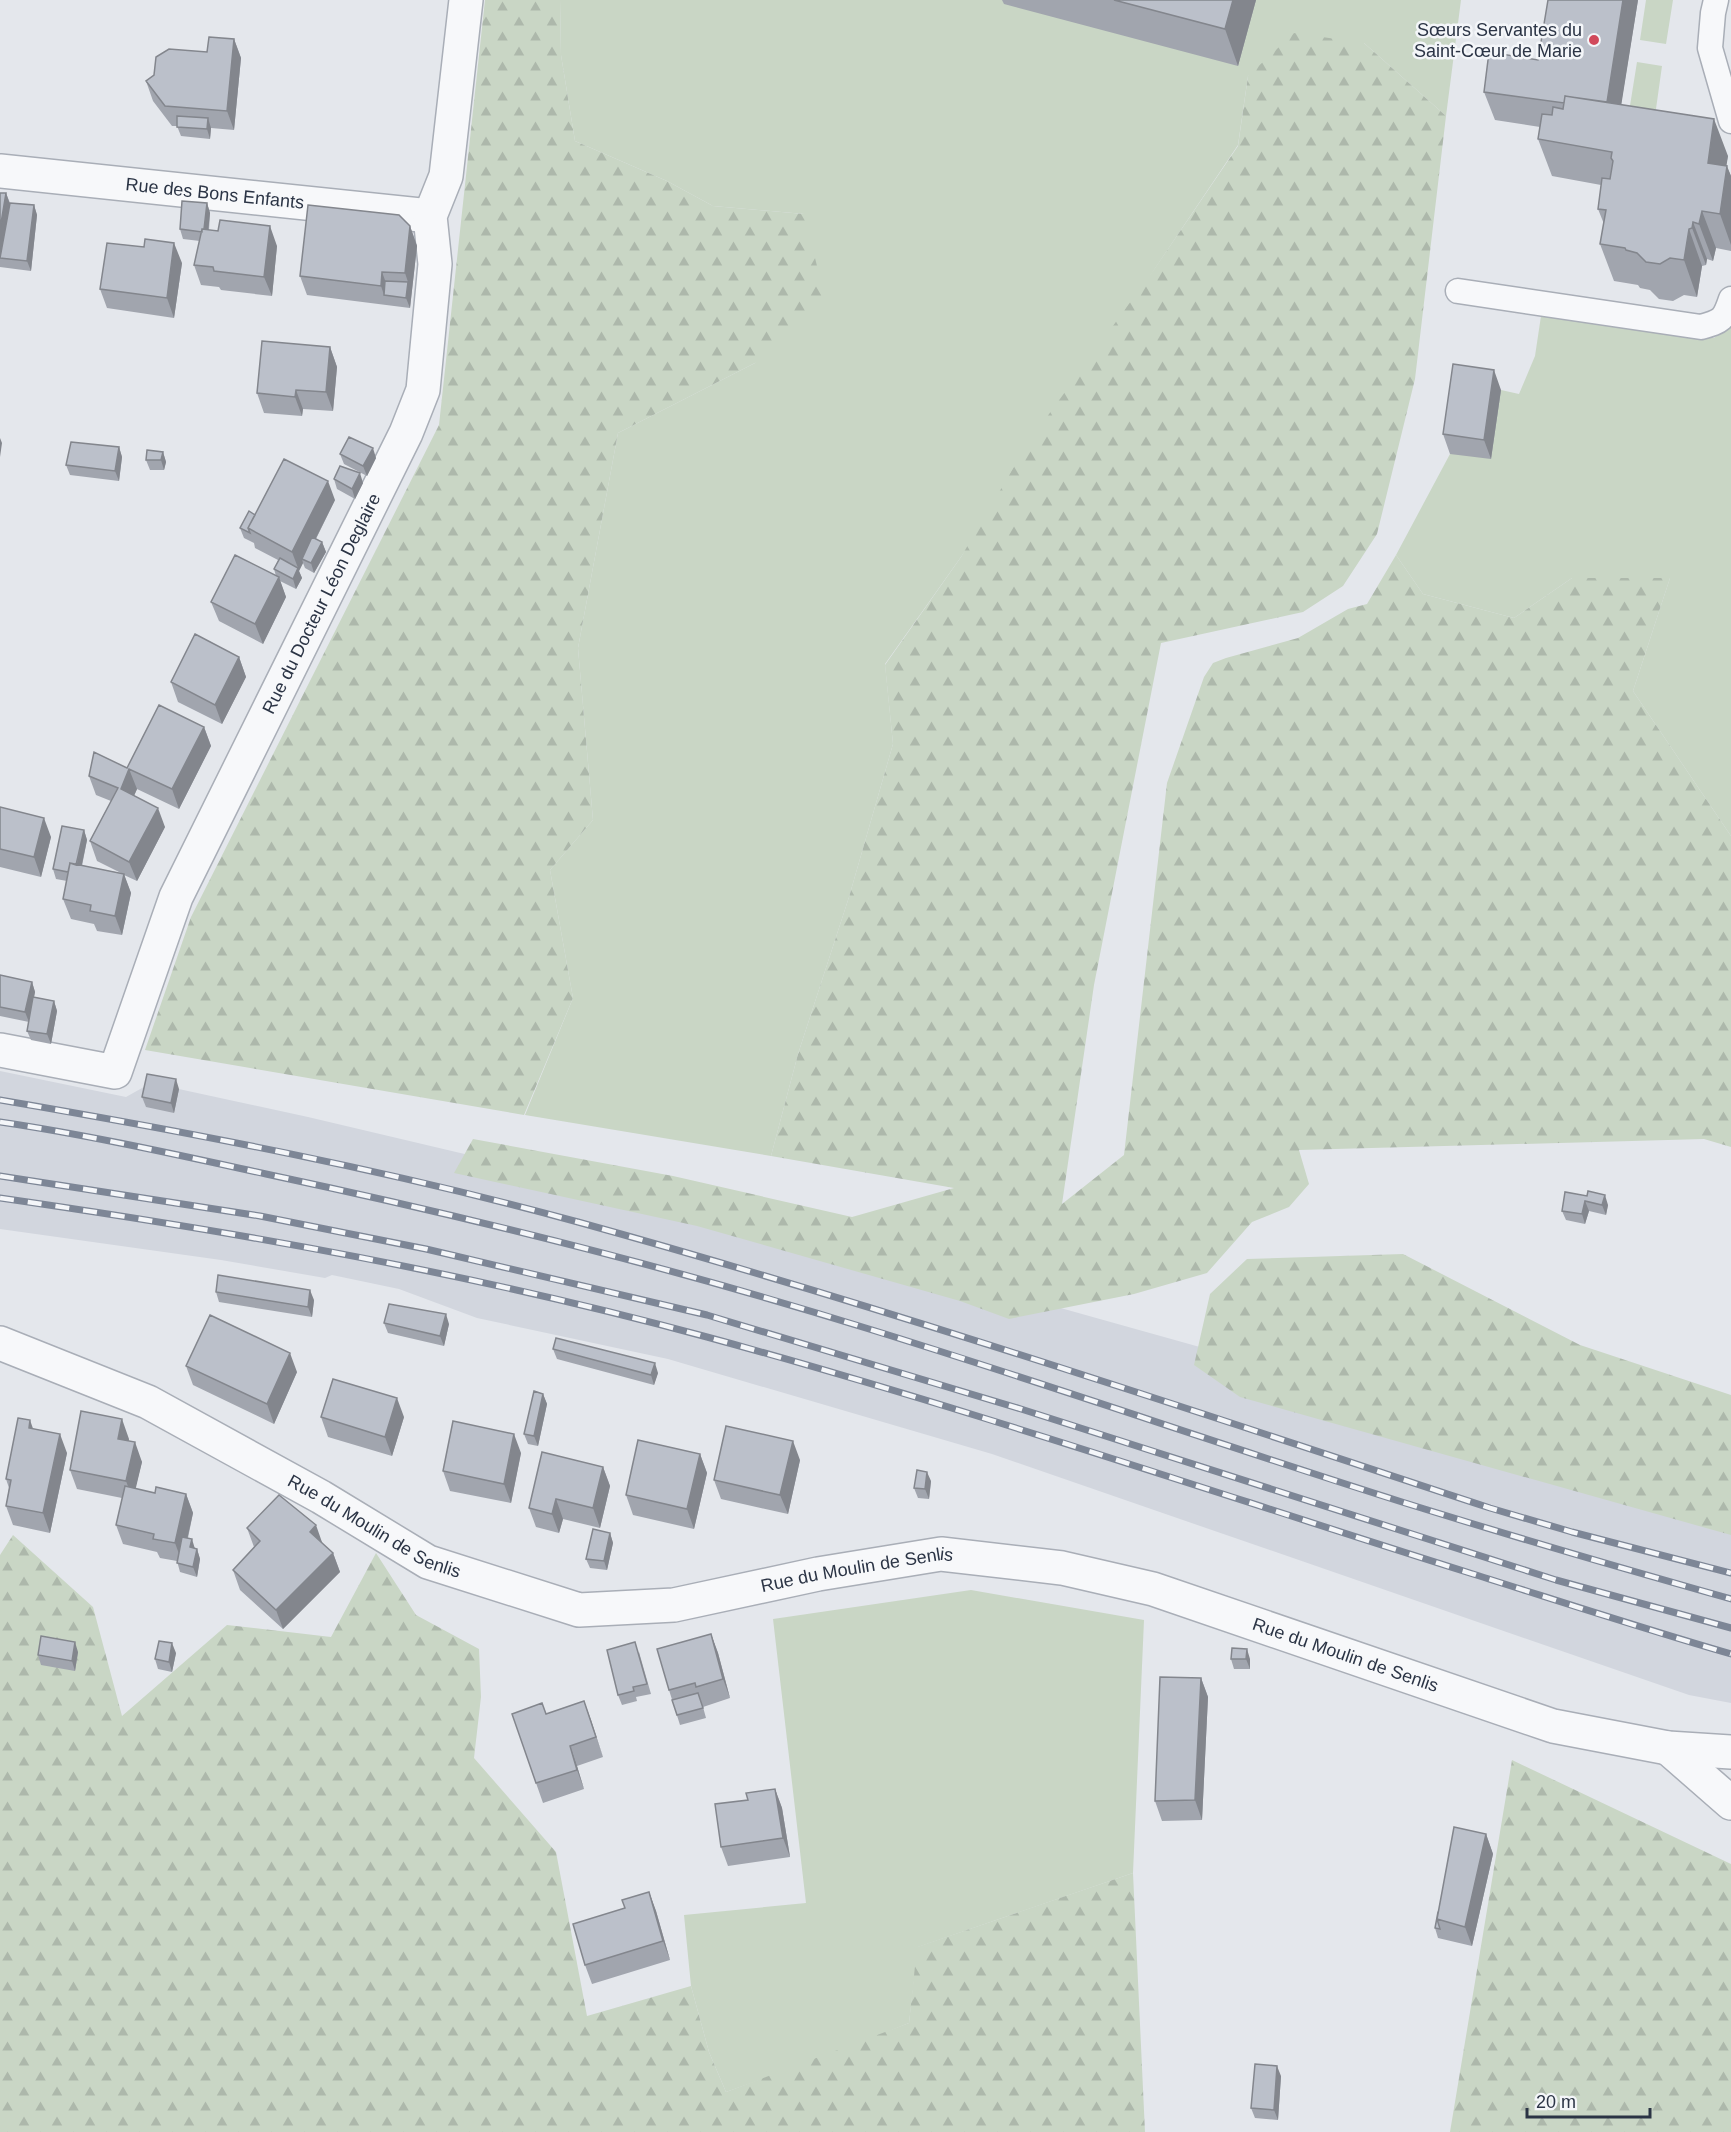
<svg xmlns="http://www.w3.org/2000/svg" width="1731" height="2132" font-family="Arial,sans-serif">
	<defs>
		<pattern id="forest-firs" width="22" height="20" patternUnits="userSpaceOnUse" patternTransform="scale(1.5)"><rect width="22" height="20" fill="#c9d6c5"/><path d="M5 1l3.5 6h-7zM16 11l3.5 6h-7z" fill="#adb8ab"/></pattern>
	</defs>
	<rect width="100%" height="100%" fill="#e4e7ec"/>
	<path fill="#d2d6de" d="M0 1071 126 1097 151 1083 308 1117 757 1223 1731 1496V1703L1689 1695 992 1454 668 1359 477 1318 399 1289 332 1275 325 1278 221 1260 0 1229Z"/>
	<path fill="#c9d6c5" d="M560 0H1461L1446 116 1364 43 1248 76 1238 145 961 557 885 664 893 744 849 897 798 1054 771 1156 525 1115 573 998 550 870 593 820 578 648 618 433 755 363 804 214 713 206 667 181 575 141 561 55Z
		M1646 0H1673L1666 44 1640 40Z
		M1637 62 1662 66 1655 116 1629 112Z
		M1541 316 1714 338 1731 321V836L1633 691 1670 578H1572L1514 618 1423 594 1396 555 1450 454 1501 390 1519 394 1535 356Z
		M971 1590 1144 1620 1133 1873 918 1947 909 2023 835 2053 726 2092 709 2052 691 1986 684 1915 806 1903 773 1619Z"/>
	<path fill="url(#forest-firs)" d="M485 0H560L561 55 575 141 667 181 713 206 804 214 827 306 755 363 618 433 578 648 593 820 550 870 573 998 524 1115 145 1050 191 917 439 425Z
		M1294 33 1364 43 1446 116 1415 379 1377 534 1343 586 1303 612 1161 643 1094 985 1062 1204 1124 1155 1167 783 1204 677 1213 663 1226 658 1298 638 1348 609 1367 604 1396 555 1423 594 1514 618 1572 578H1670L1633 691 1731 836V1147L1704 1139 1299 1150 1309 1184 1289 1207 1252 1222 1207 1273 1134 1294 1009 1319 960 1301 697 1226 454 1173 473 1139 673 1176 852 1217 954 1188 771 1156 798 1054 849 897 893 744 885 665 961 557 1028 443 1155 268 1238 146 1248 76Z
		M1403 1254 1580 1345 1731 1395V1535L1240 1397 1194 1365 1210 1294 1247 1259Z
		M13 1535 93 1607 122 1716 227 1625 331 1637 376 1553 416 1615 479 1649 481 1697 474 1758 556 1852 587 2016 691 1986 709 2052 726 2092 909 2023 917 1947 1133 1873 1145 2132H0V1555Z
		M1512 1760 1731 1864V2132H1450Z"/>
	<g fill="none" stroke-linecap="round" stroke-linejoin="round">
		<defs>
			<path id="service" d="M1716 0 1713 13 1710 48 1731 121
				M1458 291 1701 327C1722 321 1724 320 1731 299"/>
			<g id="minor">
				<path id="s1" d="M0 171 430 216"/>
				<path id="s2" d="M0 1050 115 1072 176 897 406 433 423 390 435 264 430 216 446 176 466 0"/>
				<path id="s3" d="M0 1343 148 1402 321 1497 428 1562 579 1610 674 1605 818 1574 941 1554 1062 1568 1153 1589 1553 1726 1668 1748 1731 1752"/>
				<path d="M1668 1748 1731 1803"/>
			</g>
		</defs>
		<use href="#service" stroke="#a9aeb7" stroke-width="27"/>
		<use href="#minor" stroke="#a9aeb7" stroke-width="36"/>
		<use href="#service" stroke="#f7f8fa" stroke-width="24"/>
		<use href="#minor" stroke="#f7f8fa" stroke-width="33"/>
		<defs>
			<path id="rail" d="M0 1100C194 1133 388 1170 578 1222 885 1307 1188 1409 1490 1508L1572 1532 1731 1573
				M0 1122C89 1135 178 1155 266 1174 469 1217 671 1267 869 1329 1048 1384 1224 1446 1402 1502 1511 1536 1621 1568 1731 1599
				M0 1176 260 1216 426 1249 707 1315 1021 1409 1556 1580 1731 1628
				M0 1198C238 1232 475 1274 707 1337 965 1407 1218 1494 1473 1574 1559 1601 1644 1629 1731 1654"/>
		</defs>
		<use href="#rail" stroke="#7d8696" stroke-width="7"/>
		<use href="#rail" stroke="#f4f6f9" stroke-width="4.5" stroke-dasharray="14" stroke-linecap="butt"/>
	</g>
	<path fill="#a1a5ae" d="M1002 0H1256L1238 66 1004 4Z
		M1638 0 1621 104 1728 156 1726 165 1731 176V251L1716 248 1713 261 1707 259 1706 265 1702 266 1697 297 1684 295 1673 301 1659 299 1650 290 1640 288 1638 285 1614 281 1600 244 1604 224 1598 209 1601 185 1552 176 1538 139 1540 127 1495 120 1484 92Z
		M234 39 241 58 234 130 211 128 210 139 181 136 177 126H172L153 101 146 81Z
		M0 193H6L10 203 34 205 37 215 31 271 0 267Z
		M207 203 210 213 209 230 277 246 272 296 221 290 219 287 201 285 194 265 200 241 183 239 180 229Z
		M410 226 417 246 410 308 307 295 300 276Z
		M182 263 174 318 107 308 100 289Z
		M330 347 337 367 333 411 303 409 302 416 264 413 257 393Z
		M1501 390 1491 459 1450 454 1443 434Z
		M119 447 122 457 119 481 70 475 66 465Z
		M163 452 166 462 164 470H150L146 460Z
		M340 454 376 458 367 476 344 464Z
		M334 479 363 483 355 499 337 489Z
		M335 500 316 539 322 542 326 552 314 573 305 568 303 563 299 571 302 578 296 589 280 581 286 597 263 644 219 621 211 602 276 576 274 569 278 560 255 548 254 543 244 538 240 528 255 515Z
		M239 657 246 677 222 724 178 702 171 682Z
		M204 727 211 746 179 809 137 789 134 796 165 827 137 881 124 875 131 893 122 935 97 931 94 924 71 919 63 899 67 881 56 879 53 869 84 830 87 840 82 866 121 873 97 861 90 841 111 801 96 795 89 776 127 768Z
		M0 807 51 837 41 877 0 867Z
		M0 975 32 982 35 992 34 997 54 1001 57 1011 51 1044 31 1040 27 1031 29 1022 0 1016Z
		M179 1089 174 1113 146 1107 142 1097Z
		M1565 1192 1608 1205 1606 1215 1589 1211 1585 1224 1566 1220 1562 1211Z
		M216 1292 314 1300 312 1317 219 1302Z
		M384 1323 449 1324 444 1346 388 1333Z
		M553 1349 658 1373 654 1385 557 1359Z
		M186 1366 297 1372 274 1424 193 1385Z
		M543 1394 547 1404 538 1446 528 1444 524 1434Z
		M321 1417H404L392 1456 328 1437Z
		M33 1429 67 1453 50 1533 13 1525 6 1506 9 1488 6 1479Z
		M129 1439V1441L142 1462 135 1489 155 1493 186 1494 193 1513 188 1538 195 1549H197L200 1559 197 1577 180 1572 177 1561 160 1558 157 1552 123 1544 116 1525 122 1498 77 1489 70 1470Z
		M521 1453 511 1503 450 1491 443 1471Z
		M700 1454 707 1473 694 1529 633 1515 626 1495Z
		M800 1460 788 1514 721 1499 714 1480Z
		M603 1467 610 1486 600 1528 563 1519 559 1533 536 1527 529 1508Z
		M931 1481 929 1499 918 1498 914 1488Z
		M247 1528 322 1543 333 1553 340 1572 283 1629 240 1590 233 1570 254 1547Z
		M610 1533 613 1543 607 1570 590 1568 586 1559Z
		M711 1634 718 1653 730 1698 703 1707 706 1718 680 1725 669 1690Z
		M78 1652 75 1671 41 1665 38 1655Z
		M639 1652 651 1694 636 1697 637 1701 622 1705 618 1695Z
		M176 1653 172 1672 158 1669 155 1659Z
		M1231 1659H1250V1669H1234Z
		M1201 1678 1208 1697 1202 1820 1162 1821 1155 1801Z
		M584 1701 603 1757 577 1766 584 1789 543 1803 536 1783 546 1714Z
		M775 1789 782 1808 790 1857 728 1866 721 1847 748 1800Z
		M1486 1834 1493 1854 1472 1946 1438 1938 1435 1928 1438 1911Z
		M649 1892 656 1911 670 1960 592 1984 585 1965 625 1908Z
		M1281 2076 1278 2120 1255 2118 1251 2108Z"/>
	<path fill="#83868d" d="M1233 0H1256L1238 66 1225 29Z
		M1623 0H1638L1616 138 1606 109Z
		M234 39 241 58 234 130 227 111Z
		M208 118 211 128 210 139 207 129Z
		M1714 119 1728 156 1721 200 1708 163Z
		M1727 166 1731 176V245L1720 214Z
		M6 193 13 213 0 258V229Z
		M207 203 210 213 207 242 204 232Z
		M34 205 37 215 31 271 27 261Z
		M1702 211 1716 248 1713 261 1699 224Z
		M1693 222 1707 259 1706 265 1692 228Z
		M270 226 277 246 272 296 264 277Z
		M410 226 417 246 410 308 406 298 408 282 405 273Z
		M1689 229 1702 266 1697 297 1684 260Z
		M174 243 182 263 174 318 167 298Z
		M382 272 389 291 384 295 381 286Z
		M330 347 337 367 333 411 326 392Z
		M1494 370 1501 390 1491 459 1484 440Z
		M296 390 303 409 302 416 295 397Z
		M0 438 2 443 0 457Z
		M119 447 122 457 119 481 115 471Z
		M373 448 376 458 367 476 363 466Z
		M163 452 166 462 164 470 161 460Z
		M360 473 363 483 355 499 352 489Z
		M328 481 335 500 305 560 302 559 303 563 299 571 302 578 296 589 293 579 298 568 292 552Z
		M322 542 326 552 314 573 311 563Z
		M279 577 286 597 263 644 255 624Z
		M239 657 246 677 222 724 215 705Z
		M204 727 211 746 179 809 172 789Z
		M129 769 137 789 128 809 121 789Z
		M158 808 165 827 137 881 129 862Z
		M44 818 51 837 41 877 34 857Z
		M84 830 87 840 78 883 75 873Z
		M124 874 131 893 122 935 115 916Z
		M32 982 35 992 29 1022 25 1012Z
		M54 1001 57 1011 51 1044 47 1034Z
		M176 1079 179 1089 174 1113 171 1103Z
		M1605 1195 1608 1205 1606 1215 1602 1205Z
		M1585 1201 1589 1211 1585 1224 1582 1214Z
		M310 1290 314 1300 312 1317 308 1307Z
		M446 1314 449 1324 444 1346 440 1336Z
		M290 1353 297 1372 274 1424 267 1404Z
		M655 1363 658 1373 654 1385 651 1375Z
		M543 1394 547 1404 538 1446 534 1436Z
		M397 1398 404 1417 392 1456 385 1437Z
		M122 1419 129 1439 125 1458 118 1439Z
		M30 1420 37 1440 29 1428Z
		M60 1434 67 1453 50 1533 43 1513Z
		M514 1434 521 1453 511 1503 504 1484Z
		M793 1441 800 1460 788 1514 780 1495Z
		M135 1442 142 1462 133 1500 126 1481Z
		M700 1454 707 1473 694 1529 687 1509Z
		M603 1467 610 1486 600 1528 593 1508Z
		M927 1472 931 1481 929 1499 925 1489Z
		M186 1494 193 1513 182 1562 175 1543Z
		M556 1499 563 1519 559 1533 552 1514Z
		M316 1525 323 1545 310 1532Z
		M610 1533 613 1543 607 1570 604 1561Z
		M192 1539 195 1549 190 1547Z
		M197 1549 200 1559 197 1577 193 1567Z
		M333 1553 340 1572 283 1629 276 1610Z
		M711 1634 718 1653 730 1698 723 1679Z
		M75 1642 78 1652 75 1671 72 1661Z
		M172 1643 176 1653 172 1672 169 1662Z
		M1247 1649 1250 1659V1669L1246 1659Z
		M1201 1678 1208 1697 1202 1820 1195 1800Z
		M584 1701 591 1720 603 1757 596 1737Z
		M570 1746 577 1766 584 1789 577 1770Z
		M775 1789 782 1808 790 1857 783 1838Z
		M1486 1834 1493 1854 1472 1946 1465 1927Z
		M649 1892 656 1911 670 1960 663 1941Z
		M1277 2066 1281 2076 1278 2120 1274 2110Z"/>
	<path fill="#bbc0ca" stroke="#83868d" stroke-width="1.5" d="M1114 0H1233L1225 29Z
		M1548 0H1623L1607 102 1565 96 1564 103 1484 92 1489 52 1538 60Z
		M209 37 234 39 227 111 165 106 146 81 154 75 156 57 169 49 207 52Z
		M1565 96 1714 119 1708 163 1727 166 1720 214 1702 211 1699 224 1693 222 1692 228 1689 229 1684 260 1670 258 1660 264 1646 262 1637 253 1626 250 1625 248 1600 244 1606 210 1598 209 1602 178 1610 179 1613 161 1611 158 1612 152 1538 139 1542 114 1552 115 1553 107 1563 109Z
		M177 116 208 118 207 129 177 127Z
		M0 193H6L0 229Z
		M182 201 207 203 204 229H202V232L180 229Z
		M10 203 34 205 27 261 0 258Z
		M308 205 399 215 410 226 405 273 382 272 381 286 300 276Z
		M220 220 270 226 264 277 214 271 213 267 194 265 202 229 218 231Z
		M145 239 174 243 167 298 100 289 107 243 144 247Z
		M385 281 408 282 406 298 384 295Z
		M262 341 330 347 326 392 296 390 295 397 257 393Z
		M1453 364 1494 370 1484 440 1443 434Z
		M349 437 373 448 363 466 340 454Z
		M71 442 119 447 115 471 66 465Z
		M147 450 163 452 161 460H146Z
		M284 459 328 481 292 552 248 528Z
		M340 466 360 473 352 489 334 479Z
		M249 511 255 515 248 528 250 533 240 528Z
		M312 537 322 542 311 563 302 559Z
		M235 555 279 577 255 624 211 602Z
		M280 558 298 568 293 579 274 569Z
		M195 634 239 657 215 705 171 682Z
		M159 705 204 727 172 789 129 769 121 789 158 808 129 862 90 841 118 788 89 776 94 752 127 768Z
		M0 807 44 818 34 857 0 849Z
		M62 826 84 830 76 865 70 863 68 872 53 869Z
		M70 863 124 874 115 916 90 911 91 905 63 899Z
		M0 975 32 982 25 1012 0 1007Z
		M33 997 54 1001 47 1034 27 1031Z
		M147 1074 176 1079 171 1103 142 1097Z
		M1588 1191 1605 1195 1602 1205 1585 1201 1582 1214 1562 1211 1565 1192 1587 1196Z
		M218 1275 310 1290 308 1307 216 1292Z
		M389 1304 446 1314 440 1336 384 1323Z
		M210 1315 290 1353 267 1404 186 1366Z
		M556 1338 655 1363 651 1375 553 1349Z
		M333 1379 397 1398 385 1437 321 1417Z
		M534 1391 543 1394 534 1436 524 1434Z
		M81 1411 122 1419 118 1439 135 1442 126 1481 70 1470Z
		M18 1418 30 1420 29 1428 60 1434 43 1513 6 1506 11 1480 6 1479Z
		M453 1421 514 1434 504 1484 443 1471Z
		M726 1426 793 1441 780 1495 714 1480Z
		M638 1440 700 1454 687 1509 626 1495Z
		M542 1452 603 1467 593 1508 556 1499 552 1514 529 1508Z
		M917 1470 927 1472 925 1489 914 1488Z
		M125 1486 155 1493 156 1487 186 1494 175 1543 153 1539 154 1534 116 1525Z
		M279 1495 316 1525 310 1532 333 1553 276 1610 233 1570 260 1541 247 1528Z
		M593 1529 610 1533 604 1561 586 1559Z
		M182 1537 192 1539 190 1547 197 1549 193 1567 177 1563Z
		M711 1634 723 1679 696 1687 695 1683 669 1690 657 1649Z
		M41 1636 75 1642 72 1661 38 1655Z
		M159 1641 172 1643 169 1662 155 1659Z
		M635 1642 647 1684 633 1687 634 1691 618 1695 607 1650Z
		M1232 1648 1247 1649 1246 1659H1231Z
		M1160 1677 1201 1678 1195 1800 1155 1801Z
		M698 1693 703 1708 677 1715 672 1700Z
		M584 1701 596 1737 570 1746 577 1770 536 1783 512 1714 542 1703 546 1714Z
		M775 1789 783 1838 721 1847 715 1804 748 1800 746 1793Z
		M1454 1827 1486 1834 1465 1927 1437 1919Z
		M649 1892 663 1941 585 1965 573 1924 625 1908 622 1900Z
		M1438 1912 1437 1919 1440 1929 1435 1928Z
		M1255 2064 1277 2066 1274 2110 1251 2108Z"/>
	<circle fill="#d1495b" stroke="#f4f6f9" stroke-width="2" cx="1594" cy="40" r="6"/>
	<g text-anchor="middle" stroke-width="5" stroke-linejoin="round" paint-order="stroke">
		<g font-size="18" fill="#2b3445" stroke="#f4f6f9" text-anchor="end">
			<text x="1582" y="36">Sœurs Servantes du<tspan x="1582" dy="21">Saint-Cœur de Marie</tspan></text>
		</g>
		<g font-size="18" fill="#2b3445" stroke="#f4f6f9">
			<text dy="6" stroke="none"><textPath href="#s1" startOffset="216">Rue des Bons Enfants</textPath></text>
			<text dy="6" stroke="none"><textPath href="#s2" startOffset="630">Rue du Docteur Léon Deglaire</textPath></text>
			<text dy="6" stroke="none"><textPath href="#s3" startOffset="418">Rue du Moulin de Senlis</textPath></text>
			<text dy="6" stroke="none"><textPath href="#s3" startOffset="922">Rue du Moulin de Senlis</textPath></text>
			<text dy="6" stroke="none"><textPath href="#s3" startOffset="1426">Rue du Moulin de Senlis</textPath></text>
		</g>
	</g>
	<path d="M1527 2108v9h123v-9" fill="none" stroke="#2b3445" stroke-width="3"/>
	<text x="1536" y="2108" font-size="18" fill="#2b3445" stroke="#f4f6f9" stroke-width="4.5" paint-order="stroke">20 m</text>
</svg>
